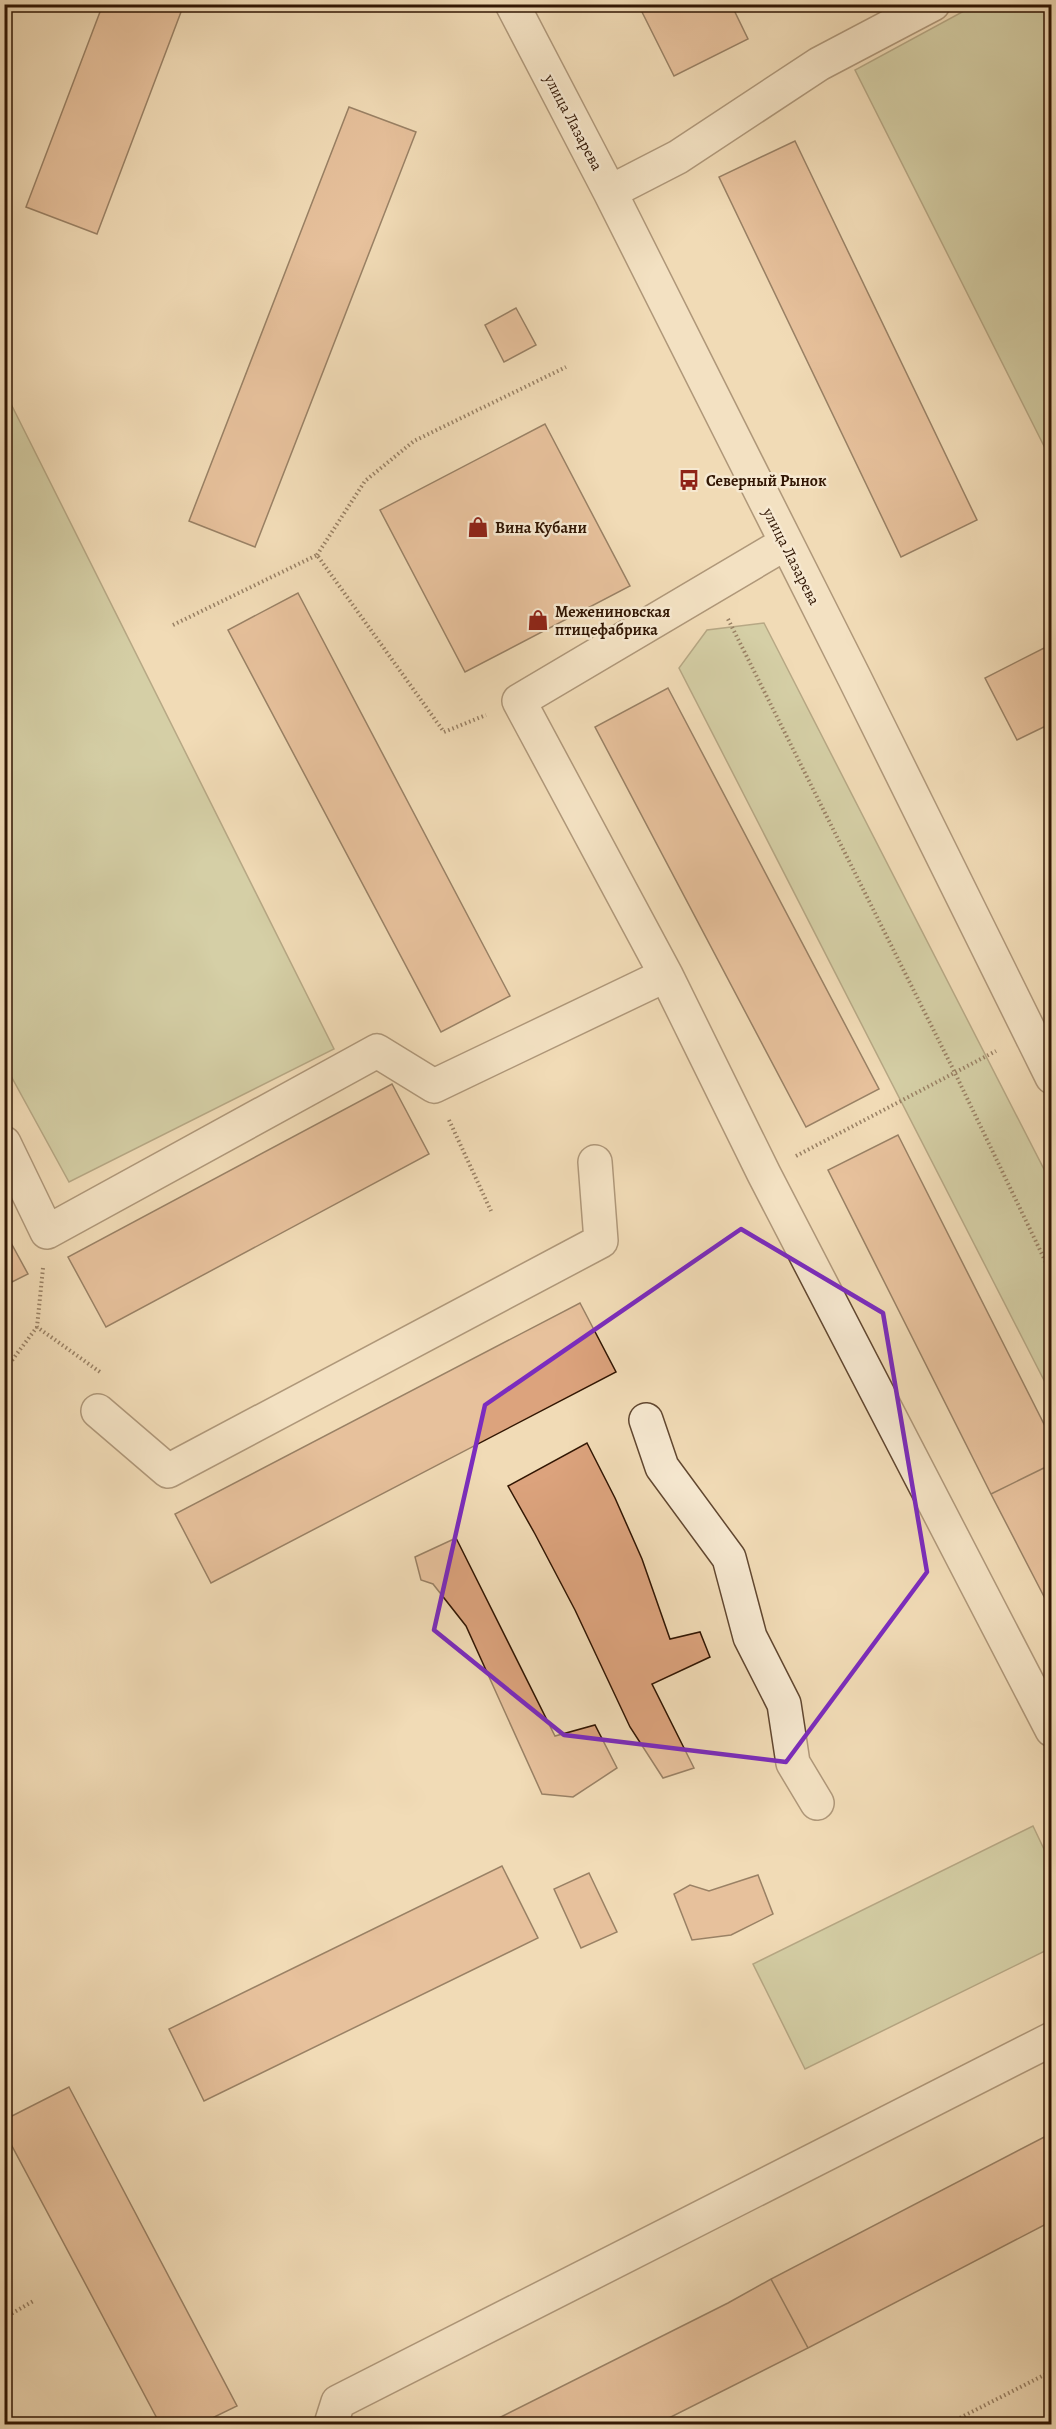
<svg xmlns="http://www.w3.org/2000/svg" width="1056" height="2429" font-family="Alegreya,serif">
	<rect width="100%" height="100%" fill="#f1dbb6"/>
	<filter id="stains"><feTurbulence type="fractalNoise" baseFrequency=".00333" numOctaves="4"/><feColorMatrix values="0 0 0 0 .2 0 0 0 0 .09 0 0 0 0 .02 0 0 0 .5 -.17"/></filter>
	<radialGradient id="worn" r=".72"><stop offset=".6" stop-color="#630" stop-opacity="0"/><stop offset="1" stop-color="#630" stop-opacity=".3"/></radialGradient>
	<path fill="#b4c192" stroke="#726c4a" stroke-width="1.5" d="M975 5H1051V460L855 70Z
		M4 390 334 1049 69 1182 5 1065Z
		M764 623 1051 1183V1394L679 668 707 630Z
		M1033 1826 1051 1864V1948L805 2069 753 1964Z"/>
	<path fill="#dca37d" stroke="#311603" stroke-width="1.5" d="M103 4H184L97 234 26 207Z
		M638 4H731L748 39 674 76Z
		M349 107 416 132 255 547 189 521Z
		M795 141 977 520 901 557 719 177Z
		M516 308 536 345 504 362 485 325Z
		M545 424 630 586 465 672 380 510Z
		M298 593 510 996 441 1032 228 630Z
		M1052 644V723L1017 740 985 678Z
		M668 688 879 1089 806 1127 595 727Z
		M392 1084 429 1154 106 1327 68 1257Z
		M898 1135 1052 1440V1464L991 1494 828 1170Z
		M4 1230 28 1274 4 1286Z
		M580 1303 616 1372 211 1583 175 1514Z
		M587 1443 615 1498 642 1559 670 1639 700 1632 710 1657 652 1684 694 1768 663 1778 630 1727 575 1610 535 1534 508 1486Z
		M1052 1464V1612L991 1494Z
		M456 1538 555 1736 595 1725 617 1768 573 1797 542 1794 466 1626 433 1584 421 1580 415 1557Z
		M502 1866 538 1938 204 2101 169 2029Z
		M589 1873 617 1932 581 1948 554 1889Z
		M758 1875 773 1914 731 1935 692 1940 674 1894 690 1885 709 1891Z
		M69 2087 237 2406 200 2424H160L4 2131V2120Z
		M1052 2133V2221L808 2348 771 2279Z
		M771 2279 808 2348 657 2424H487L728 2303Z"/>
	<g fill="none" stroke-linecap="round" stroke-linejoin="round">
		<defs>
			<path id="minor" d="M512 4 610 192 854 677 1052 1077
				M610 192 678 157 819 64 933 4
				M786 543 519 701 666 975 764 1174 1052 1730
				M4 1143 47 1232 377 1051 434 1086 666 975
				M98 1411 168 1471 601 1241 595 1162
				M646 1420 662 1467 729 1558 750 1637 784 1704 793 1763 817 1803
				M331 2424 338 2402 1052 2039"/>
		</defs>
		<use href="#minor" stroke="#614730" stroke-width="36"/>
		<path stroke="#311603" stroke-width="4" stroke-dasharray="1.5 3" stroke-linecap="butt" d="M317 555 365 481 414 441 566 367
			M728 619 954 1071 1052 1275
			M173 625 317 555 444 732 486 715
			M449 1120 491 1211
			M796 1156 996 1051
			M43 1268 37 1327 100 1372
			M4 1371 37 1327
			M4 2318 35 2300
			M948 2424 1052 2371"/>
		<use href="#minor" stroke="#f6e8d0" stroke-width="33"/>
	</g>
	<path d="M0 0H1056V2429H0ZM741 1229 883 1313 927 1572 786 1762 564 1735 434 1630 485 1405Z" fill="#f1dbb6" fill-opacity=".55" fill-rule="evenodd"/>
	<path fill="none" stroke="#7b2cbf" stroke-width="4.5" stroke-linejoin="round" d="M741 1229 883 1313 927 1572 786 1762 564 1735 434 1630 485 1405Z"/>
	<defs>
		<symbol id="bus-bare" viewBox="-9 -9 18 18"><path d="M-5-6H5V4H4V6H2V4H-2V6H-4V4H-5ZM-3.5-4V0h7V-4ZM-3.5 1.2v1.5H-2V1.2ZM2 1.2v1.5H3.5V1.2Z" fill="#8f2418" stroke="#f6e8d0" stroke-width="2.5" paint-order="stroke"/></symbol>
		<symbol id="shop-bare" viewBox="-9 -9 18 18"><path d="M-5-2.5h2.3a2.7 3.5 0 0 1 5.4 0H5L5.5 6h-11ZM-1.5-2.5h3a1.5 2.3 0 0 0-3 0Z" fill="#8f2418" stroke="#f6e8d0" stroke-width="2.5" paint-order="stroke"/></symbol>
	</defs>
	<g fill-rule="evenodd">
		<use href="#bus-bare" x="674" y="465" width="30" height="30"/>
		<use href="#shop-bare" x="463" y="512" width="30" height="30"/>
		<use href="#shop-bare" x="523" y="605" width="30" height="30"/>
	</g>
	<g text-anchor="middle" stroke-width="5" stroke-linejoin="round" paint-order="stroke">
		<g font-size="16" fill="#311603" stroke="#f6e8d0">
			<text transform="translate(574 122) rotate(62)" y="6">улица Лазарева</text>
			<text transform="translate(792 556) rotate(63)" y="6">улица Лазарева</text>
		</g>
		<g font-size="16" font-weight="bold" fill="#311603" stroke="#f6e8d0" text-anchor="start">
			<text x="706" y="486">Северный Рынок</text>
			<text x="495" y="533">Вина Кубани</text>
			<text x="555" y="617">Межениновская<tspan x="555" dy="18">птицефабрика</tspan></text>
		</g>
	</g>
	<rect width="1056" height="2429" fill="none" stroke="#f1dbb6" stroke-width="24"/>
	<rect x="6" y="6" width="1044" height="2417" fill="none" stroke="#311603" stroke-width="3"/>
	<rect x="12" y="12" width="1032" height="2405" fill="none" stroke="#311603" stroke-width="1.5"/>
	<rect width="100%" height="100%" filter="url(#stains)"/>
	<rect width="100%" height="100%" fill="url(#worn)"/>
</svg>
